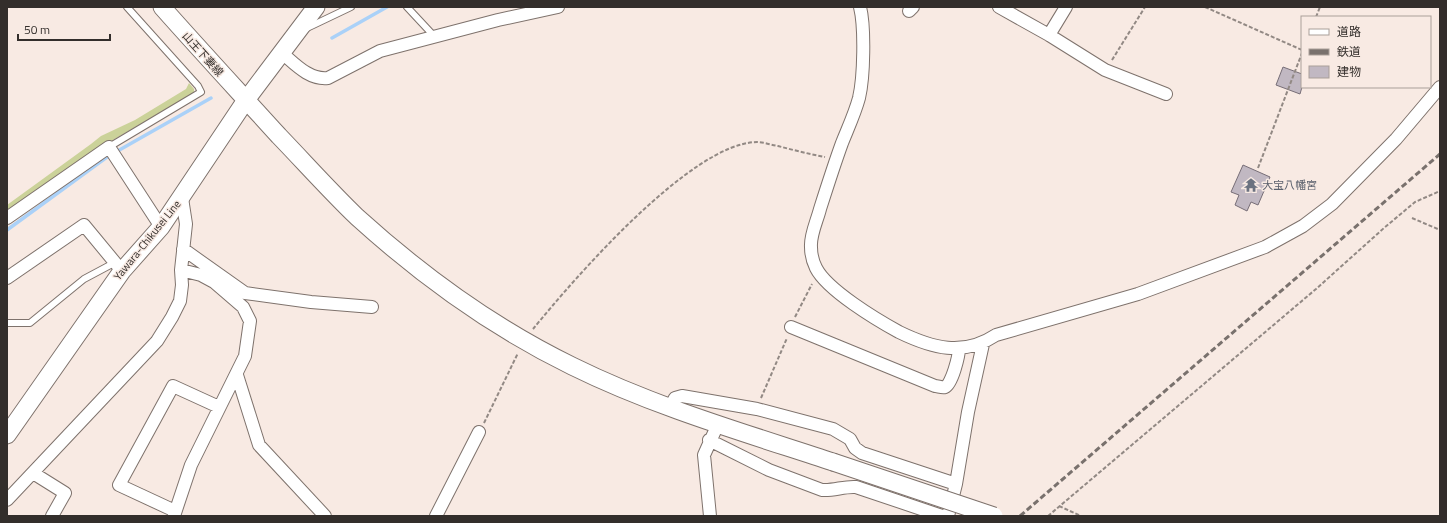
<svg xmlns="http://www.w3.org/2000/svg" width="1447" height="523" font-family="'Titillium Web','Noto Sans JP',sans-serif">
	<rect width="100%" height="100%" fill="#f8eae3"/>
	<path fill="#cbd299" d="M189 83 194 89V93L106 144 7 215V205L91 144 101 136 135 120 186 89Z"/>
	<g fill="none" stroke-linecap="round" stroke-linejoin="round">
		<path stroke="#aad1f8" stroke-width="3.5" d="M332 38 387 7
			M7 230 107 157 211 98"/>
	</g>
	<path fill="#c1b8c2" stroke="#776e77" d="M1283 67 1302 74V87L1300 94 1276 85Z
		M1243 165 1270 177 1258 205 1251 202 1247 211 1235 205 1239 195 1231 192Z"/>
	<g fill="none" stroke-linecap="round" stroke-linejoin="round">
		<defs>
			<path id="lane" d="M407 7 434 36
				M307 28 351 7
				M109 147 201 92 198 86 127 7
				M7 323H30L84 279 114 263"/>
			<path id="street" d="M860 7C865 27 864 77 859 98 855 113 848 128 842 143 834 165 827 187 820 209 817 221 810 235 811 247 811 254 813 262 816 268 827 290 877 320 899 332 932 348 963 357 996 335L1138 294 1265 247 1303 226 1332 204 1396 139 1440 87
				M999 7 1049 35 1105 70 1166 94
				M909 11 913 7
				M1049 35 1066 7
				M282 53C295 64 309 80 328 78L380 51 498 20 558 7
				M7 218 109 147 161 227
				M183 249 245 293 311 302 372 307
				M7 278 84 225 122 271
				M791 327 935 386C938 386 942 388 945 387 952 384 959 356 959 348
				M237 375 259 445 325 516
				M670 407 675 398 682 396 757 409 833 429 850 439 855 448 862 453 956 484
				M709 440 769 470 822 490C834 491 844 486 856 487L942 516
				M33 473 65 493 52 516
				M7 500 157 341 172 317 180 301 182 285 181 270 186 224 182 198
				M175 511 119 485 173 386 219 407
				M174 516 191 465 245 356 250 321 243 307 214 282 201 275 181 270
				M436 516 479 432
				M710 516 704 455 718 424
				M948 516 956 484 968 412 983 344"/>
			<path id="secondary" d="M162 7C201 51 240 93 279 136 305 163 330 191 357 217 421 275 494 328 572 366 655 407 745 433 833 462
				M7 435 122 271 161 227 246 100 316 7"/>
		</defs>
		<use href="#lane" stroke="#7e726c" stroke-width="8"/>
		<use href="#street" stroke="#7e726c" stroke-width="14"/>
		<use href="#secondary" stroke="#7e726c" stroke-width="19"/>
		<path stroke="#928984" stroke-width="2" stroke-dasharray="4 2" stroke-linecap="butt" d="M1205 7 1302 50
			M1316 17 1320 7
			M1112 60 1145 7
			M1258 168 1302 53
			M1412 218 1440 230
			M795 317 812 284
			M533 329C574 279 691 143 757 142 764 142 771 145 778 146 793 150 809 154 825 157
			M761 398 787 338
			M484 423 518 353
			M1059 506 1081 516
			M1048 516 1316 289 1384 228 1415 202 1440 191"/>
		<use href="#lane" stroke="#fff" stroke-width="6"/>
		<use href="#street" stroke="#fff" stroke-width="12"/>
		<use href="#secondary" stroke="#fff" stroke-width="17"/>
		<path stroke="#79716d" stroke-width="3" stroke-dasharray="6 3" stroke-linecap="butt" d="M1020 516 1440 154"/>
		<defs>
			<path id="secondary-bridge" d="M833 462 994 516"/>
		</defs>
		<use href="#secondary-bridge" stroke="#7e726c" stroke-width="19" stroke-linecap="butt"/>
		<use href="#secondary-bridge" stroke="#fff" stroke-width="17"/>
	</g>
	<defs>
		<symbol id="temple-bare" viewBox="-9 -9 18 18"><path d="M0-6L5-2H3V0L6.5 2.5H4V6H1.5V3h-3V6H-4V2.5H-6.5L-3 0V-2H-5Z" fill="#6b7280" stroke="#f8eae3" stroke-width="2.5" paint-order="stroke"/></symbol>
	</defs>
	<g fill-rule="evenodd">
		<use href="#temple-bare" x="1241" y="175" width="20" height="20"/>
	</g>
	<g text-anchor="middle" stroke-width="3" stroke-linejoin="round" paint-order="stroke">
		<g font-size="11" fill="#332e2b" stroke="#f8eae3">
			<text transform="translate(203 54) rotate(48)" y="4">山王下妻線</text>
			<text transform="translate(147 240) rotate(-51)" y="4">Yawara-Chikusei Line</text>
		</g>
		<g font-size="11" fill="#5b616d" stroke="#f8eae3" text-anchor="start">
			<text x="1262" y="189">大宝八幡宮</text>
		</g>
	</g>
	<rect width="1447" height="523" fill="none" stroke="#332e2b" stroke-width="16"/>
	<rect x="1301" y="16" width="130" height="72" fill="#f8eae3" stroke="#a99f99"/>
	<rect x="1309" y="29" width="20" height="6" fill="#ffffff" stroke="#a99f99"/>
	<text x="1337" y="36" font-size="12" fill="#332e2b">道路</text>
	<rect x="1309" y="49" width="20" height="6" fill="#79716d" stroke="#a99f99"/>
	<text x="1337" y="56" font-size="12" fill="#332e2b">鉄道</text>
	<rect x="1309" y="66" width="20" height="12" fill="#c1b8c2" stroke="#a99f99"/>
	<text x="1337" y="76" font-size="12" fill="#332e2b">建物</text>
	<path d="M18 34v6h92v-6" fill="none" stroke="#332e2b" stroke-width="2"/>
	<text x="24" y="34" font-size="12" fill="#332e2b" stroke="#f8eae3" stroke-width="3" paint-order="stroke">50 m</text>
</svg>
